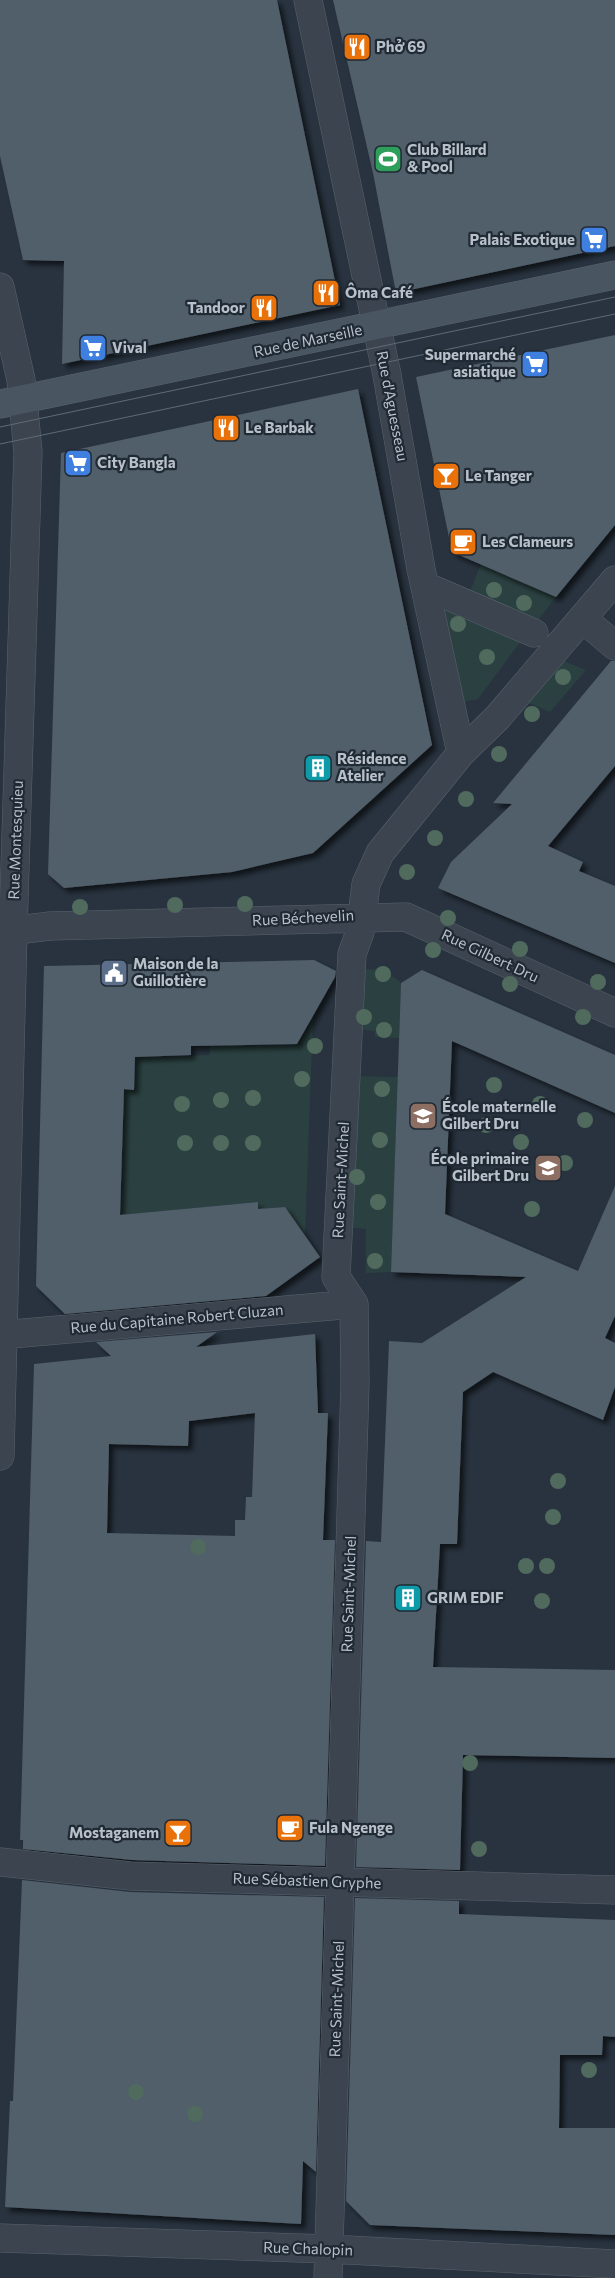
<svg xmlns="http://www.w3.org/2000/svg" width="615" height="2278" font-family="Commissioner,sans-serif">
	<defs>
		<filter id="shadow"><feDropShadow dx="4.5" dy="4.5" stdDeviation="2.5" flood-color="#0009"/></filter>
	</defs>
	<rect width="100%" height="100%" fill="#28333f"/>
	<path fill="#2b4141" d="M481 564 556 597 535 624 469 594Z
		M439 601 524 637 478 699 462 702Z
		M559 659 586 670 550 712 524 701Z
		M357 969 385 970 401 983 399 1038 375 1037V1031L355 1029Z
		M313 1018 305 1234 285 1207 258 1209V1202L175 1210 121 1227 113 1192 121 1191 123 1122 118 1089H134L135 1057 210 1055V1046L299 1044Z
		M353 1076 398 1077 391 1272 366 1273V1229L346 1227Z"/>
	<path fill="#515e6a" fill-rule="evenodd" filter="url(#shadow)" d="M0 0H277L340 305 62 364 64 261 23 260 0 156Z
		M333 0H615V246L396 293 373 173Z
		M615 335V525L556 597 452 552 416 377Z
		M358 389 432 745 313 853 232 872 64 888 48 874 61 453Z
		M611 661H615V766L548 846 583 862 579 871 615 886V963L438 888 451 862 512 804 493 803Z
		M314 960 336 971 335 977 297 1044 191 1046V1055L135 1057 134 1090 124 1089 120 1215 258 1202V1209L285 1207 320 1257 266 1296 65 1314 36 1286 44 966Z
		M422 970 615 1055V1113L452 1041 445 1214 578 1271 615 1186V1316L605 1338 615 1343V1387L603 1420 493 1372 463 1392 457 1544H440L433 1667 615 1670V1758L463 1755 460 1870 356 1867 366 1541 381 1542 389 1341 422 1343 526 1277 391 1272 401 983Z
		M217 1332 196 1347 315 1334 318 1413H328L323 1540H335L325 1866 132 1860 23 1849V1840H20L34 1364 111 1356 96 1342ZM255 1413 252 1497H246L245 1520H235V1536L107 1533 109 1444 188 1446 189 1421Z
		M22 1880 130 1892 324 1897 316 2172 303 2161 301 2224 5 2207 10 2101H13Z
		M355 1898 459 1901V1914L615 1920V2037L603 2036 602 2055H560L559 2128H615V2235L370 2225 346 2201Z"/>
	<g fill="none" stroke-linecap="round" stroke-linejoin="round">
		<defs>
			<path id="street" d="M308 0 387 375 421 569 461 753
				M0 287 21 380 28 452 13 931 0 1456
				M425 586 534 633
				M583 619 615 646
				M0 932 50 926 406 917 615 1013
				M0 1335 354 1304
				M0 1862 131 1876 615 1890
				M0 2238 329 2249 615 2264
				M328 2278 355 1383 354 1304 336 1277 352 954 360 932 366 884 380 853 461 753 497 718 615 580"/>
			<path id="secondary" d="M0 404 615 275"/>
		</defs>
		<use href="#street" stroke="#59636d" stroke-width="29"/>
		<use href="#secondary" stroke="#59636d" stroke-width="29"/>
		<use href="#street" stroke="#3c454f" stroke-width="28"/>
		<use href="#secondary" stroke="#4a5562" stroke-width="28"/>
		<path stroke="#5e6a76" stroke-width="1" d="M0 427 615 297
			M0 444 615 314"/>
	</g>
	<g fill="#506b5e">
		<circle cx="494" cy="590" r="8"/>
		<circle cx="524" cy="603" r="8"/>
		<circle cx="458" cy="624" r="8"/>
		<circle cx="487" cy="657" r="8"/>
		<circle cx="563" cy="677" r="8"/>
		<circle cx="532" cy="714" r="8"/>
		<circle cx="499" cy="754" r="8"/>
		<circle cx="466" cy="799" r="8"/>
		<circle cx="435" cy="838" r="8"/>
		<circle cx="407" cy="872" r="8"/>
		<circle cx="245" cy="904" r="8"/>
		<circle cx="175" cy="905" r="8"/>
		<circle cx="80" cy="907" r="8"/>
		<circle cx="448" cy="918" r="8"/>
		<circle cx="520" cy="949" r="8"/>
		<circle cx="433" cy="950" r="8"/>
		<circle cx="383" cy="974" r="8"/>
		<circle cx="598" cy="982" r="8"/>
		<circle cx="510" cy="984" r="8"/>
		<circle cx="364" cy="1017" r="8"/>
		<circle cx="583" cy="1017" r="8"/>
		<circle cx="384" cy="1030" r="8"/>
		<circle cx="315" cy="1046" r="8"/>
		<circle cx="302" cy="1079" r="8"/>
		<circle cx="494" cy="1085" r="8"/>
		<circle cx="382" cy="1089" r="8"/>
		<circle cx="253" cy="1098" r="8"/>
		<circle cx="221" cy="1100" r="8"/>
		<circle cx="182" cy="1104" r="8"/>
		<circle cx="540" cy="1104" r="8"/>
		<circle cx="585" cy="1120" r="8"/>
		<circle cx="486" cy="1125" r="8"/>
		<circle cx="380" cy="1140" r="8"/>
		<circle cx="521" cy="1142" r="8"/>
		<circle cx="185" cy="1143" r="8"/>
		<circle cx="221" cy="1143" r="8"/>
		<circle cx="253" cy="1143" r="8"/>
		<circle cx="565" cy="1163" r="8"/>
		<circle cx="357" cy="1177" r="8"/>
		<circle cx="378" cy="1202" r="8"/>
		<circle cx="532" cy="1209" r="8"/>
		<circle cx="375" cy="1261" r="8"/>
		<circle cx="558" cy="1481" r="8"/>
		<circle cx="553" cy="1517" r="8"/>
		<circle cx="198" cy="1547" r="8"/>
		<circle cx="526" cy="1566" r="8"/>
		<circle cx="547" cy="1566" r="8"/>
		<circle cx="542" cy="1601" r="8"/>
		<circle cx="470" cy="1763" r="8"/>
		<circle cx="479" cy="1849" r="8"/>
		<circle cx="589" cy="2070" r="8"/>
		<circle cx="136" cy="2092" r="8"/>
		<circle cx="195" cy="2114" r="8"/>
	</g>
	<defs>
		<symbol id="restaurant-square" viewBox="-11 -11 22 22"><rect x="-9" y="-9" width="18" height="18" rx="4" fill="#e8710a" stroke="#202a34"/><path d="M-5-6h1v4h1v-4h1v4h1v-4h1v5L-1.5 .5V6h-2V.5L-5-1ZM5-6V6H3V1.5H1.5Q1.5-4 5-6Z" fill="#fff"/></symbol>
		<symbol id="stadium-square" viewBox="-11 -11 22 22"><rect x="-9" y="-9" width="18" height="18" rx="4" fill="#2e9e5b" stroke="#202a34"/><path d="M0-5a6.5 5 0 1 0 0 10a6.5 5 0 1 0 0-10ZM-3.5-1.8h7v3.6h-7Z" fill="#fff"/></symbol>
		<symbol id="supermarket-square" viewBox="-11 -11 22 22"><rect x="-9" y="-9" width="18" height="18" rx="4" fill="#3f7fe0" stroke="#202a34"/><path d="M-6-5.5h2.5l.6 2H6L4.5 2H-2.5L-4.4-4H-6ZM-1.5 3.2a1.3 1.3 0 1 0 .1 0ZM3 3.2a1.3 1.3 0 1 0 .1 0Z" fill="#fff"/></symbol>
		<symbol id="bar-square" viewBox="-11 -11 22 22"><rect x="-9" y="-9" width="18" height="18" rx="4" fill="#e8710a" stroke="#202a34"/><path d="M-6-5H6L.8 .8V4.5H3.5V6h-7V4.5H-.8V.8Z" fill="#fff"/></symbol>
		<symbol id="cafe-square" viewBox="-11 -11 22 22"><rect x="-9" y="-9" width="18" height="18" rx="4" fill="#e8710a" stroke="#202a34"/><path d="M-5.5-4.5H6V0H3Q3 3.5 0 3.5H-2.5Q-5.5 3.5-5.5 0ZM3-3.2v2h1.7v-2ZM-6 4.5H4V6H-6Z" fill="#fff"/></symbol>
		<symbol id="building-square" viewBox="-11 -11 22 22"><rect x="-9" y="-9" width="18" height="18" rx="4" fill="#0f9aa8" stroke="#202a34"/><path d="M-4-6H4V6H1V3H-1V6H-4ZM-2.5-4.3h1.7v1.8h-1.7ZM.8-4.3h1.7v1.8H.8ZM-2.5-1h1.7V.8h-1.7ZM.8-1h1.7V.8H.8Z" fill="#fff"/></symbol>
		<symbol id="civic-square" viewBox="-11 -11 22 22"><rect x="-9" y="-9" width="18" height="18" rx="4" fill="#5c6f8a" stroke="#202a34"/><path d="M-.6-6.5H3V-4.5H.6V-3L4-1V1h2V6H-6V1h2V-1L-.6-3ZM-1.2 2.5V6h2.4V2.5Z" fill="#fff"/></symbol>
		<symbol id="school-square" viewBox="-11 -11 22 22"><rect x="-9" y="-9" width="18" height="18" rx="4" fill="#8d6e63" stroke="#202a34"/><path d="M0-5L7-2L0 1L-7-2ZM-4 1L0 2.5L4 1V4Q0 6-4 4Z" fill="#fff"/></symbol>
	</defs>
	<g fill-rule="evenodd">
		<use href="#restaurant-square" x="341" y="31" width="32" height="32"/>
		<use href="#stadium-square" x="372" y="143" width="32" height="32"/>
		<use href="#supermarket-square" x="578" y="224" width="32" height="32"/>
		<use href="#restaurant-square" x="310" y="277" width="32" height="32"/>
		<use href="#restaurant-square" x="248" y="292" width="32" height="32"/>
		<use href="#supermarket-square" x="77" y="332" width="32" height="32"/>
		<use href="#supermarket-square" x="519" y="348" width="32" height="32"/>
		<use href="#restaurant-square" x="210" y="412" width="32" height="32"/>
		<use href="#supermarket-square" x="62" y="447" width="32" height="32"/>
		<use href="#bar-square" x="430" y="460" width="32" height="32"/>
		<use href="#cafe-square" x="447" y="526" width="32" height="32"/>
		<use href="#building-square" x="302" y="752" width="32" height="32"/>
		<use href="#civic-square" x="98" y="957" width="32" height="32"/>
		<use href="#school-square" x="407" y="1100" width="32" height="32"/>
		<use href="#school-square" x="532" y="1152" width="32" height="32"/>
		<use href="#building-square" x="392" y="1582" width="32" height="32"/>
		<use href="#cafe-square" x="274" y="1812" width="32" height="32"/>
		<use href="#bar-square" x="162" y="1817" width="32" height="32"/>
	</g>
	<g text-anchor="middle" stroke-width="4.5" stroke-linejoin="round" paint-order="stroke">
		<g font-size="15" font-weight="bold" fill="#b8c0ca" stroke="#202a34" text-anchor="start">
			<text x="376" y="52">Phở 69</text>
			<text x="407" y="155">Club Billard<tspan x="407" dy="17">&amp; Pool</tspan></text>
			<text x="575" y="245" text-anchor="end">Palais Exotique</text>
			<text x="345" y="298">Ôma Café</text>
			<text x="245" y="313" text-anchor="end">Tandoor</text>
			<text x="112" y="353">Vival</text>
			<text x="516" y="360" text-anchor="end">Supermarché<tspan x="516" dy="17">asiatique</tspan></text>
			<text x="245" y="433">Le Barbak</text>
			<text x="97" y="468">City Bangla</text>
			<text x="465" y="481">Le Tanger</text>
			<text x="482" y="547">Les Clameurs</text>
			<text x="337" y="764">Résidence<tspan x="337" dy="17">Atelier</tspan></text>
			<text x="133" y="969">Maison de la<tspan x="133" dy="17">Guillotière</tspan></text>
			<text x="442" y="1112">École maternelle<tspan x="442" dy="17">Gilbert Dru</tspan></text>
			<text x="529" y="1164" text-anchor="end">École primaire<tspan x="529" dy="17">Gilbert Dru</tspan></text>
			<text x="427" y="1603">GRIM EDIF</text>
			<text x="309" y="1833">Fula Ngenge</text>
			<text x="159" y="1838" text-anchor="end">Mostaganem</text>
		</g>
		<g font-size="15" fill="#b8c0ca" stroke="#202a34">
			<text transform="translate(308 341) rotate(-12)" y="5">Rue de Marseille</text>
			<text transform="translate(392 406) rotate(79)" y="5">Rue d'Aguesseau</text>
			<text transform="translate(16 840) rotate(-88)" y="5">Rue Montesquieu</text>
			<text transform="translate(303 918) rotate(-3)" y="5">Rue Béchevelin</text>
			<text transform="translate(490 956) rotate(25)" y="5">Rue Gilbert Dru</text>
			<text transform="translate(341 1180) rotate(-87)" y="5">Rue Saint-Michel</text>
			<text transform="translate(177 1319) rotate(-5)" y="5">Rue du Capitaine Robert Cluzan</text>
			<text transform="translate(349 1594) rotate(-88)" y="5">Rue Saint-Michel</text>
			<text transform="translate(307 1881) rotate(2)" y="5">Rue Sébastien Gryphe</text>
			<text transform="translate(337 1999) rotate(-88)" y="5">Rue Saint-Michel</text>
			<text transform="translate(308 2249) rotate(2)" y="5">Rue Chalopin</text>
		</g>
	</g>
</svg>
